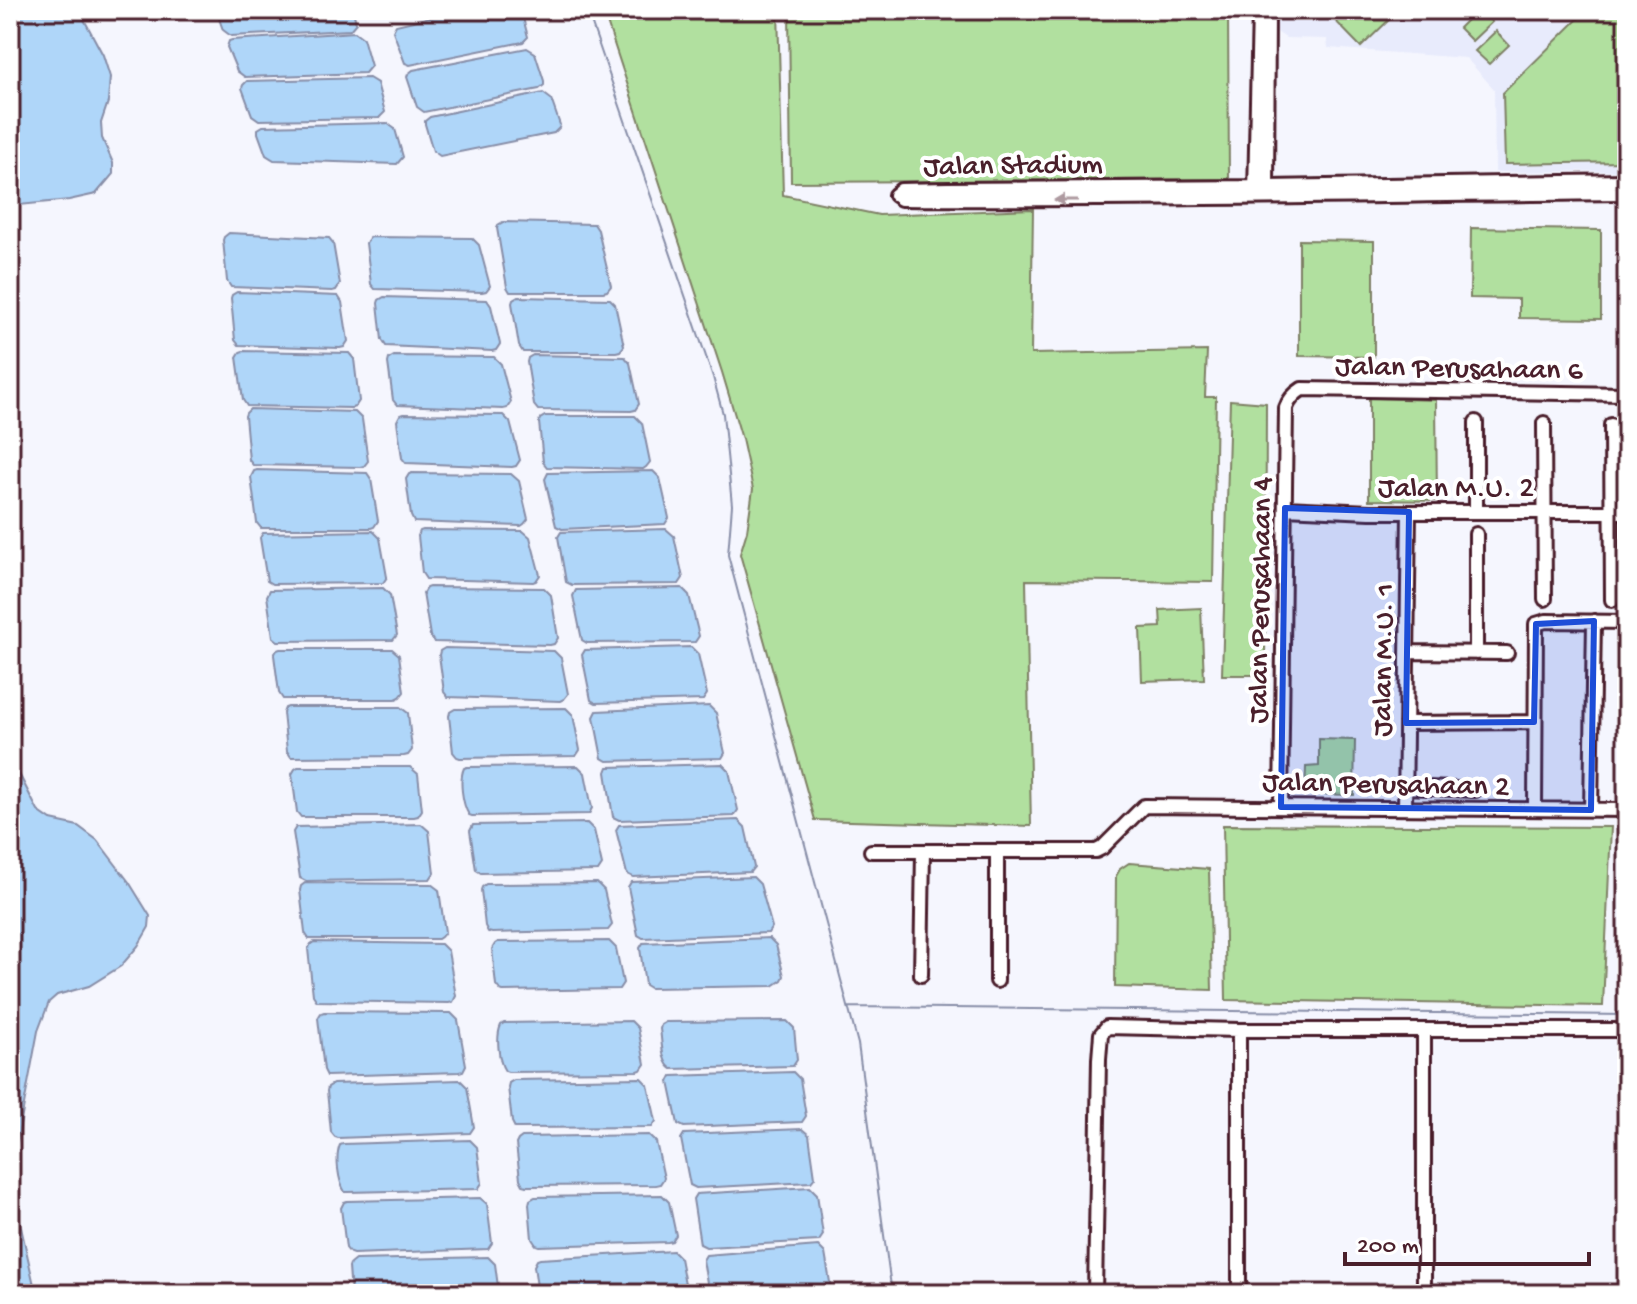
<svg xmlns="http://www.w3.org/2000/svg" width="1637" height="1304" font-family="'Gochi Hand',sans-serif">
	<rect width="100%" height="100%" fill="#f5f6fe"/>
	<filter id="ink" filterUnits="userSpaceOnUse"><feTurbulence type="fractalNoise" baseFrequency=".0125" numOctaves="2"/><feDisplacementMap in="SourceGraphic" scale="16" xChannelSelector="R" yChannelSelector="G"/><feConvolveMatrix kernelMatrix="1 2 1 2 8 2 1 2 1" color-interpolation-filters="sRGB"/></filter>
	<g filter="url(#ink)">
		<path fill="#e8ebfc" d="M1277 10H1627V171L1495 172 1494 89 1466 58 1328 48 1327 39 1286 38 1277 32Z"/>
		<path fill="#b1e09f" stroke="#7e8065" stroke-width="2" d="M603 10H778L783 195 879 215 1033 209 1031 354 1207 351 1205 397H1216L1213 582 1026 580 1031 826 815 820 740 554 747 531 753 489 742 439 722 372Z
			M789 10H1228L1229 179 791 182Z
			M1325 10H1387L1393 16 1361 47Z
			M1477 10H1480L1492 22 1472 41 1459 28Z
			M1587 10H1627V162L1505 164 1503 93Z
			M1496 31 1509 45 1489 64 1475 51Z
			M1471 228 1601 230V319L1519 318V299L1470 298Z
			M1299 240 1374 241V357L1299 356Z
			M1369 398 1436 400 1437 501 1369 500Z
			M1230 400 1266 403 1265 675H1222Z
			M1201 608 1204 679 1142 681 1140 628 1161 627 1160 610Z
			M1319 739 1355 740 1354 795 1305 794 1306 767 1319 766Z
			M1223 825 1611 827 1603 1006 1226 1000Z
			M1129 863 1209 869 1212 990 1115 987 1116 876 1120 869Z"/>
		<path fill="#afd6f9" stroke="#878da7" stroke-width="2" d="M10 10H79L103 55 110 77 108 102 101 123 102 138 113 163V174L96 194 69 200 10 206Z
			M216 10H353L356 23 350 30 231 36 223 30Z
			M460 10H521L528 37 523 42 410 65 405 63 393 31 396 25Z
			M355 32 363 38 371 66 365 73 245 77 237 71 227 47 229 41 232 40Z
			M527 48 535 53 544 81V85L539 89 424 112 417 107 407 77 408 74 413 70Z
			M369 78 377 83 385 112 379 118 259 120 252 115 242 88 243 85 247 81Z
			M543 93 551 99 560 125 559 128 554 133 440 156 433 151 425 124V121L430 117Z
			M387 123 395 129 403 157 397 164 274 160 266 155 258 133V129L263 126Z
			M503 222 594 224 598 230 611 286 607 291 603 292H510L507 287 497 228 498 225Z
			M229 233 329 238 333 243 340 284 336 290 332 291 231 287 227 281 223 240 224 237Z
			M372 237 472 238 479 245 490 286 486 291 482 292 375 289 371 284 366 243 369 238Z
			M237 292 338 296 342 302 348 341 344 347 340 348 239 345 235 340 231 298 232 295Z
			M384 297 487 300 491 306 500 344 496 350 492 351 386 346 382 340 378 303 379 300Z
			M518 297 610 299 615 304 624 346 620 351 616 352H523L519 346 512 303 513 300Z
			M243 351 349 353 354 359 359 401 355 407 351 408 247 406 243 400 237 357 240 352Z
			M533 355 625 357 630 363 639 404 635 410 631 411 538 410 534 405 527 362 528 358Z
			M394 356 494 357 501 364 511 402 507 408 503 409 397 405 393 400 388 363 389 359Z
			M250 409 355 412 362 419 368 461 364 466 360 467 253 465 249 460 245 416 246 413Z
			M403 414 503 415 510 422 520 460 516 466 512 467 406 463 402 458 397 421 400 415Z
			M545 416H635L642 423 650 462 646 467 643 469 547 467 543 462 539 422 540 419Z
			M257 470 367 473 371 479 378 521 374 527 371 528H261L257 523 251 477 254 471Z
			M653 471 660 478 669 518 665 524 562 529 556 526 545 479 548 473Z
			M412 473 511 474 519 481 528 519 524 524 521 526 414 522 411 516 406 479 409 474Z
			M666 529 674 536 683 578 679 584 572 585 566 582 558 537 561 532Z
			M423 530 523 531 530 537 540 575 536 581 533 582 426 579 422 573 418 536 420 531Z
			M373 531 380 538 387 577 383 583 272 584 267 581 260 538 263 533Z
			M429 587 544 588 551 595 558 638 554 644 550 645 434 642 430 636 423 593 426 588Z
			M383 588 390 595 397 635 393 640 278 641 273 637 267 596 270 590Z
			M682 588 689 595 699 636 695 642 587 643 582 640 573 596 576 590Z
			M691 647 698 654 707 694 703 700 596 703 591 700 582 655 585 650Z
			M445 648 554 651 561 658 568 694 564 699 560 701 448 697 444 692 439 655 440 651Z
			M280 649H392L399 655 404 692 400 697 396 699H283L279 693 274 655 277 650Z
			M709 706 716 713 725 753 722 758 607 761 602 758 594 717 597 711Z
			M288 707H400L408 713 412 750 408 755 404 756 291 757 287 751 283 713 285 708Z
			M566 708 573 715 580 750 576 756 460 758 457 757 453 752 449 716 450 712 455 709Z
			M10 750 15 766 38 811 51 820 78 826 97 840 129 882 150 916 149 927 138 946 121 966 89 986 57 995 49 1002 38 1031 13 1163 16 1205 36 1294H10Z
			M722 764 729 771 738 810 734 816 619 820 613 817 606 772 608 767Z
			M578 766 585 773 592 808 589 814 472 816 469 815C462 804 459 779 464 768L467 767Z
			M298 767H410L418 774 422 810 418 816 414 817H301L297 812 292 774 295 769Z
			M738 820 745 827 754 867 750 872 633 877 627 874 616 830 619 825Z
			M587 823 594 830 602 865 598 871 481 873 476 870 470 831 473 825Z
			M421 824 429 831 434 873 430 879 306 881 300 878 293 832 296 827Z
			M753 877 760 884 772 927 768 933 643 938 638 935 628 887 631 882Z
			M305 883 431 884 439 890 445 932 441 937 438 939H309L305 933 300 890 301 886Z
			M597 883 604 890 612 925 608 930 492 933 488 932 485 926 481 890 482 887 486 884Z
			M769 938 776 945 784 976 782 980 773 986 650 988 645 985 640 948 643 943Z
			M609 941 616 948 623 983 619 989 503 991 500 990 496 985 492 949 495 944 498 942Z
			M314 942 441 944 448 951 456 996 453 1002 449 1003 317 1001 313 995 308 949 311 944Z
			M324 1012 451 1013 458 1020 466 1065 463 1071 459 1072 327 1076 324 1070 318 1018 321 1013Z
			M631 1021 638 1028 645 1064 641 1070 638 1071 508 1072 505 1071C498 1061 496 1036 501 1025L504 1023Z
			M787 1021 794 1028 797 1060 793 1066 672 1069C661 1063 662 1041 660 1029L661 1025 666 1022Z
			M793 1072 800 1079 806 1116 802 1122 684 1127 678 1124 669 1082 672 1076Z
			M641 1078 648 1085 656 1121 652 1127 519 1128H515L512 1122 508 1087 509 1083 514 1080Z
			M460 1080 467 1087 474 1127 470 1133 338 1138 335 1137 331 1132 327 1091 328 1087 333 1084Z
			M802 1129 809 1135 815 1177 811 1182 696 1188 690 1185 681 1139 684 1134Z
			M649 1135 656 1142 664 1178 660 1184 656 1185 527 1186 523 1185 520 1179 516 1144 518 1140 522 1137Z
			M470 1140 477 1147 482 1183 478 1189 348 1192H345C338 1181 335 1157 340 1145L343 1144Z
			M810 1187 817 1194 823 1235 819 1241 706 1247 700 1244 693 1199 696 1194Z
			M662 1195 669 1202 676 1235 672 1241 668 1242 539 1246 536 1245 532 1239 529 1204 530 1200 535 1197Z
			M480 1198 487 1204 492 1243 488 1249 353 1254 350 1253 346 1248 341 1208 344 1202 347 1201Z
			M818 1246 825 1253 832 1294H709L703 1260 706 1255Z
			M673 1251 680 1258 687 1294H538L534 1266 537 1260 540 1259Z
			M488 1257 495 1264 499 1294H351L349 1267 350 1264 355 1260Z"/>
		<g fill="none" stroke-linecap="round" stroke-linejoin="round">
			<path stroke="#878da7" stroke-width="2" d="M587 10 713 377 723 414 732 505 728 555 858 1044 892 1294
				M848 1007 1627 1015"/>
			<defs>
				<path id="minor" d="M1255 194 1259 10
					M895 195 901 190 948 189 1267 187 1627 181
					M895 195 901 199C1143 201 1385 195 1627 193
					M1267 195 1268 10
					M1476 422V512
					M1544 423 1545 599
					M1611 425 1612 600
					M1285 508 1370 512H1627
					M1407 652 1507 653
					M1476 653V534
					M1406 723 1535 722
					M1405 787 1475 790
					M1281 807 1286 408C1289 399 1294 394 1302 389L1627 394
					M1405 808 1409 512
					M1535 809 1536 624 1546 621 1627 622
					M1591 810 1594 621
					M871 851H1096L1102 848 1144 806 1627 810
					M997 852V981
					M921 975 923 851
					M1239 1030V1294
					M1424 1030V1294
					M1095 1294 1099 1059 1101 1034 1107 1027 1239 1030H1627"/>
			</defs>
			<use href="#minor" stroke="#4a1f2b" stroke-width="18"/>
			<use href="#minor" stroke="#fff" stroke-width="12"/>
		</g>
		<defs><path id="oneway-solid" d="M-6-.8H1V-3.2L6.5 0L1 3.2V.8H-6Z" transform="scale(2)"/></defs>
		<use fill="#ae9aa0" href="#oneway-solid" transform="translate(1066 200) rotate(-180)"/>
	</g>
	<path fill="#1d4ed8" fill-opacity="0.2" stroke="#1d4ed8" stroke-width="6" stroke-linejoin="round" d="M1285 508 1409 512 1406 723 1534 722 1536 624 1594 621 1591 810 1281 807Z"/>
	<g text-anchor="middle" stroke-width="8" stroke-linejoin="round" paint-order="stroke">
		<g font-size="30" fill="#4a1f2b" stroke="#fff">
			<text transform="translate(1013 163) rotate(-1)" y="10">Jalan Stadium</text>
			<text transform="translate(1459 366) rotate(1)" y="10">Jalan Perusahaan 6</text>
			<text x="1456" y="496">Jalan M.U. 2</text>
			<text transform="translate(1258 600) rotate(-89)" y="10">Jalan Perusahaan 4</text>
			<text transform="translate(1381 660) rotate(-89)" y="10">Jalan M.U. 1</text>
			<text transform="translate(1386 782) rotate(1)" y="10">Jalan Perusahaan 2</text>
		</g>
	</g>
	<rect width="1637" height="1304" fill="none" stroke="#fff" stroke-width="40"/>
	<rect x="20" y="20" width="1597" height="1264" fill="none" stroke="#4a1f2b" stroke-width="3" filter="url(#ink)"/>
	<path d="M1345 1252v12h244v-12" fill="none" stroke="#4a1f2b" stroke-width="4"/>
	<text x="1357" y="1252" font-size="24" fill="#4a1f2b" stroke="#ffffff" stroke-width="6" paint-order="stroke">200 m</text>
</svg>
